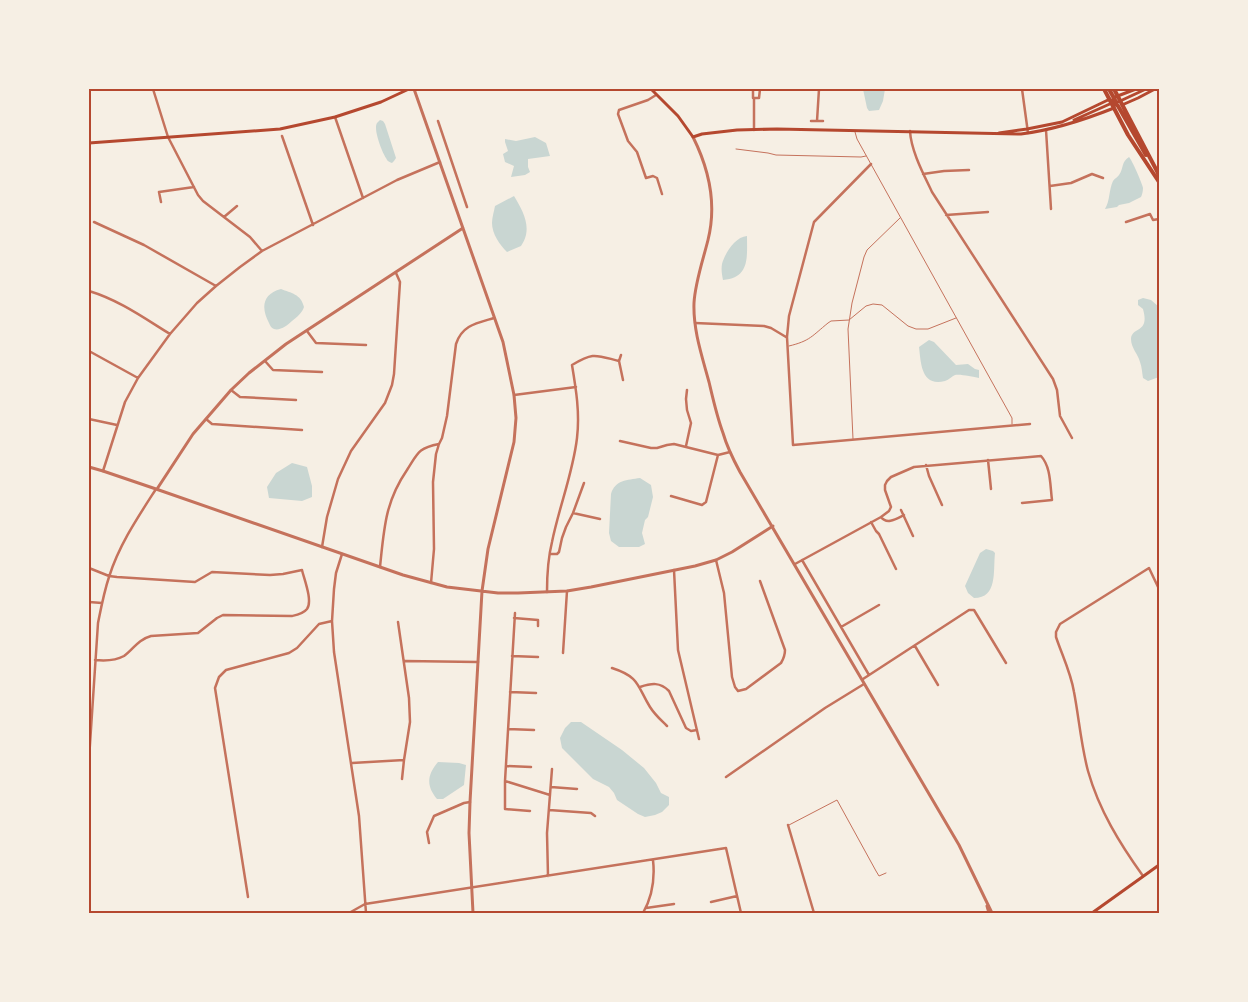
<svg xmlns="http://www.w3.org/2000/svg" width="1248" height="1002" font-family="'Nunito Sans',sans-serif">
	<rect width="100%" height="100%" fill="#f6efe4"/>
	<path fill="#c9d6d2" d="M863 89H885L883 101 879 110 869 111 867 108Z
		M380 120 383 121 385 124 396 158 394 161 392 163C388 161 388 162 386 158 382 152 373 129 377 123 378 122 379 121 380 120Z
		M535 137 546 143 550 156 528 159V167L530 172 525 175 511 177 514 166 505 162 503 154 508 151 505 142V139L516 141Z
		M1129 157C1132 160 1142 183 1143 188 1143 191 1142 195 1141 197L1129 203 1119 205 1117 207 1105 209C1110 201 1109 189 1113 181 1115 178 1118 177 1119 175 1124 168 1121 162 1129 157Z
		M514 196C521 208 529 221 526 235 525 239 523 243 521 246L507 252C500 245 492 234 492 223 492 217 494 212 495 206Z
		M747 236C747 257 750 278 723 280 722 275 721 270 722 264 725 253 735 237 747 236Z
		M281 289C291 293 301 294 304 307 302 313 297 317 292 321 288 325 280 331 274 329 271 328 270 325 269 323 261 308 262 294 281 289Z
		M1143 298 1151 300 1159 307V377L1148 381 1143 378C1142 373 1142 367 1140 362 1138 354 1131 348 1131 339 1132 326 1150 334 1143 309L1138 305V300Z
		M929 340 934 342 956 365 968 364 975 369 979 370V378C973 377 961 374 955 375 952 376 949 380 945 381 921 387 921 363 919 347Z
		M292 463 307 467 312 486V497L302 501 269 498 267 487 276 473Z
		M640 478 651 485 653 497 648 517 645 520 642 533 645 544 639 547H619L611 541 609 533 611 494C615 480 627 480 640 478Z
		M986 549 993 551 995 553C993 571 998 598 974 598L968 593 965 586 980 553Z
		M571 722H581L622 750 644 768 656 783 661 793 669 797V805L662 812 655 815 645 817 638 814 617 800 614 793 609 787 593 779 562 748 560 738 565 728Z
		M438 762 459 763 466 765 464 785 443 799H437C426 786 427 775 438 762Z"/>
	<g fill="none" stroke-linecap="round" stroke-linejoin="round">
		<path stroke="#c5725c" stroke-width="1" d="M855 132 857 139 1012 418V424
			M736 149 768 153 776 155 861 157 866 156
			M789 346C810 341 812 336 828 323L831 321 849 320 866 306 873 304 882 305 908 326 916 329H928L956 318
			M853 439 848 329 852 303 864 257 867 250 900 218
			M789 825 837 800 876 871 879 876 886 873"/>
		<path stroke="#c5725c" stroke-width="2.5" d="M153 89 168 137 198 195 203 201 250 237 262 251
			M753 89V98H754V130
			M1022 89 1028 133
			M656 95 648 100 619 110 618 114 628 141 637 152 646 178 653 176 657 178 662 194
			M754 98H759L760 89
			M335 117 363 198
			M438 121 467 207
			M811 121H823
			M817 121 819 89
			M1046 130 1051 209
			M910 131C911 151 924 175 932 192L1053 379 1057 390 1060 416 1072 438
			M282 136 313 225
			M871 164 814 222 789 316 787 337 793 445 1030 424
			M923 174 944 171 969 170
			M1050 186 1071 183 1092 174 1103 178
			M161 202 159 192 194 187
			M946 215 988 212
			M224 217 237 206
			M94 222 144 245 216 286
			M1126 222 1150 214 1153 220 1159 219
			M89 291C119 300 144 318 170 334
			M695 323 764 326 771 328 786 337
			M307 331 316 343 366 345
			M89 351 138 378
			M621 355 619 361 623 380
			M265 361 273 370 322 372
			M231 390 240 397 296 400
			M514 395 576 387
			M89 419 117 425
			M206 419 212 424 302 430
			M620 441 651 448H657L667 445 674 444 718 455 730 452
			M686 446 691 423 687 410 686 399 687 390
			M988 460 991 489
			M926 465 929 476 942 505
			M103 471 125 402 138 378 170 334 197 303 216 286 240 267 262 251 397 180 440 162
			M671 496 702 505 706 502 718 455
			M901 510 913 536
			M573 513 600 519
			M881 517C887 525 896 519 904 515
			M871 522 876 531 879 534 896 569
			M322 547 327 517 338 479 351 451 385 403 392 385 394 374 400 282 396 273
			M342 554 336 573 334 589 332 621 334 652 359 816 366 913
			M550 554H557L559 552 562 538 566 527 573 513 584 483
			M716 560 724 593 732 677 735 687 738 691 746 689 781 663C784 658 785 655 785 650L760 581
			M802 560 869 675
			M795 564 881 517 889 511 891 507 885 490V485L887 481 891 477 914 467 1041 456C1051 467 1050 485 1052 500L1022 503
			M380 567C384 529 385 502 407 470 418 453 418 448 439 444
			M89 568 109 576 117 577 195 582 212 572 270 575 283 574 302 570C304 579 313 601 307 609 303 614 297 615 292 616L223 615 217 618 198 633 151 636C137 640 134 649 124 656 115 661 105 661 95 660
			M674 570 678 650 699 739
			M431 583 434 549 433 482 436 454 439 444 442 438 447 416 456 344C462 325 477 323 494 318
			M547 592C547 575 548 558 552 542 559 507 573 473 577 438 580 413 576 389 572 365 594 352 595 355 619 361
			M89 602 102 603
			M515 613 505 781 550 795
			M514 618 538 620V626
			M841 627 879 605
			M915 646 938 685
			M563 653 567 591
			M512 656 538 657
			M405 661 478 662
			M612 668C640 677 637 686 650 707 655 715 661 720 667 726
			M863 679 969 610H974L1006 663
			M640 687C652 683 660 682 669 691L686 728 691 731 697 730
			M510 692 536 693
			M508 729 534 730
			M89 759 98 623C101 608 104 592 109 577 119 545 138 517 156 489
			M352 763 404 760 410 722 409 698 398 622
			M506 766 531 767
			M726 777 825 708 864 684
			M402 779 404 760
			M505 781V809L530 811
			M551 787 577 789
			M549 810 591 813 595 816
			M788 825 814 913
			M429 843 427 832 434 816 464 803 470 802
			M548 876 547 833 552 769
			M1143 876C1120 844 1099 810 1088 771 1081 745 1079 718 1074 692 1071 673 1062 655 1056 637V632L1060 624 1149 568 1159 589
			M248 897 215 688 219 677 226 670 289 653 297 648 319 624 332 621
			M711 902 737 896
			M646 908 674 904
			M349 913 365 904 726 848 741 913
			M643 913C652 897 655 878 653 860"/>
		<path stroke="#c5725c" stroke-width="3" d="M414 89 503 342 514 395 516 418 514 442 488 549 482 591 470 802 469 833 473 913
			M693 137C709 169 717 204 708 240 703 260 695 283 694 303 693 330 702 356 709 382 713 399 717 417 723 433 727 447 733 459 740 472L959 845 992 913
			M89 467 103 471 156 489 403 575 447 587 498 593H518L567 591 591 587 695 566 716 560 732 552 773 526
			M157 489 193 434 231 390 249 373 286 344 463 228
			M987 906 989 913"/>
		<path stroke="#b5482f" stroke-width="3" d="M651 89 678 116 693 137 702 134 737 130 777 129 1021 134C1053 130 1084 120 1114 108
			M1115 97 1136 89
			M1118 102 1146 89
			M1122 105 1138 98 1155 89
			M1074 120 1112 103
			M999 133 1027 129 1062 122 1110 99
			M89 143 280 129 335 117 381 102 409 89
			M1092 913 1159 865"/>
		<path stroke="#b5482f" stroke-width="4" d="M1104 89 1128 135 1159 182
			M1109 89 1116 102
			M1114 89 1159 175
			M1109 100 1114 102 1118 106 1146 155"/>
	</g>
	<rect width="1248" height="1002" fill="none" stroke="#f6efe4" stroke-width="180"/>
	<rect x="90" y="90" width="1068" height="822" fill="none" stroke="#b5482f" stroke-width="2"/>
</svg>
